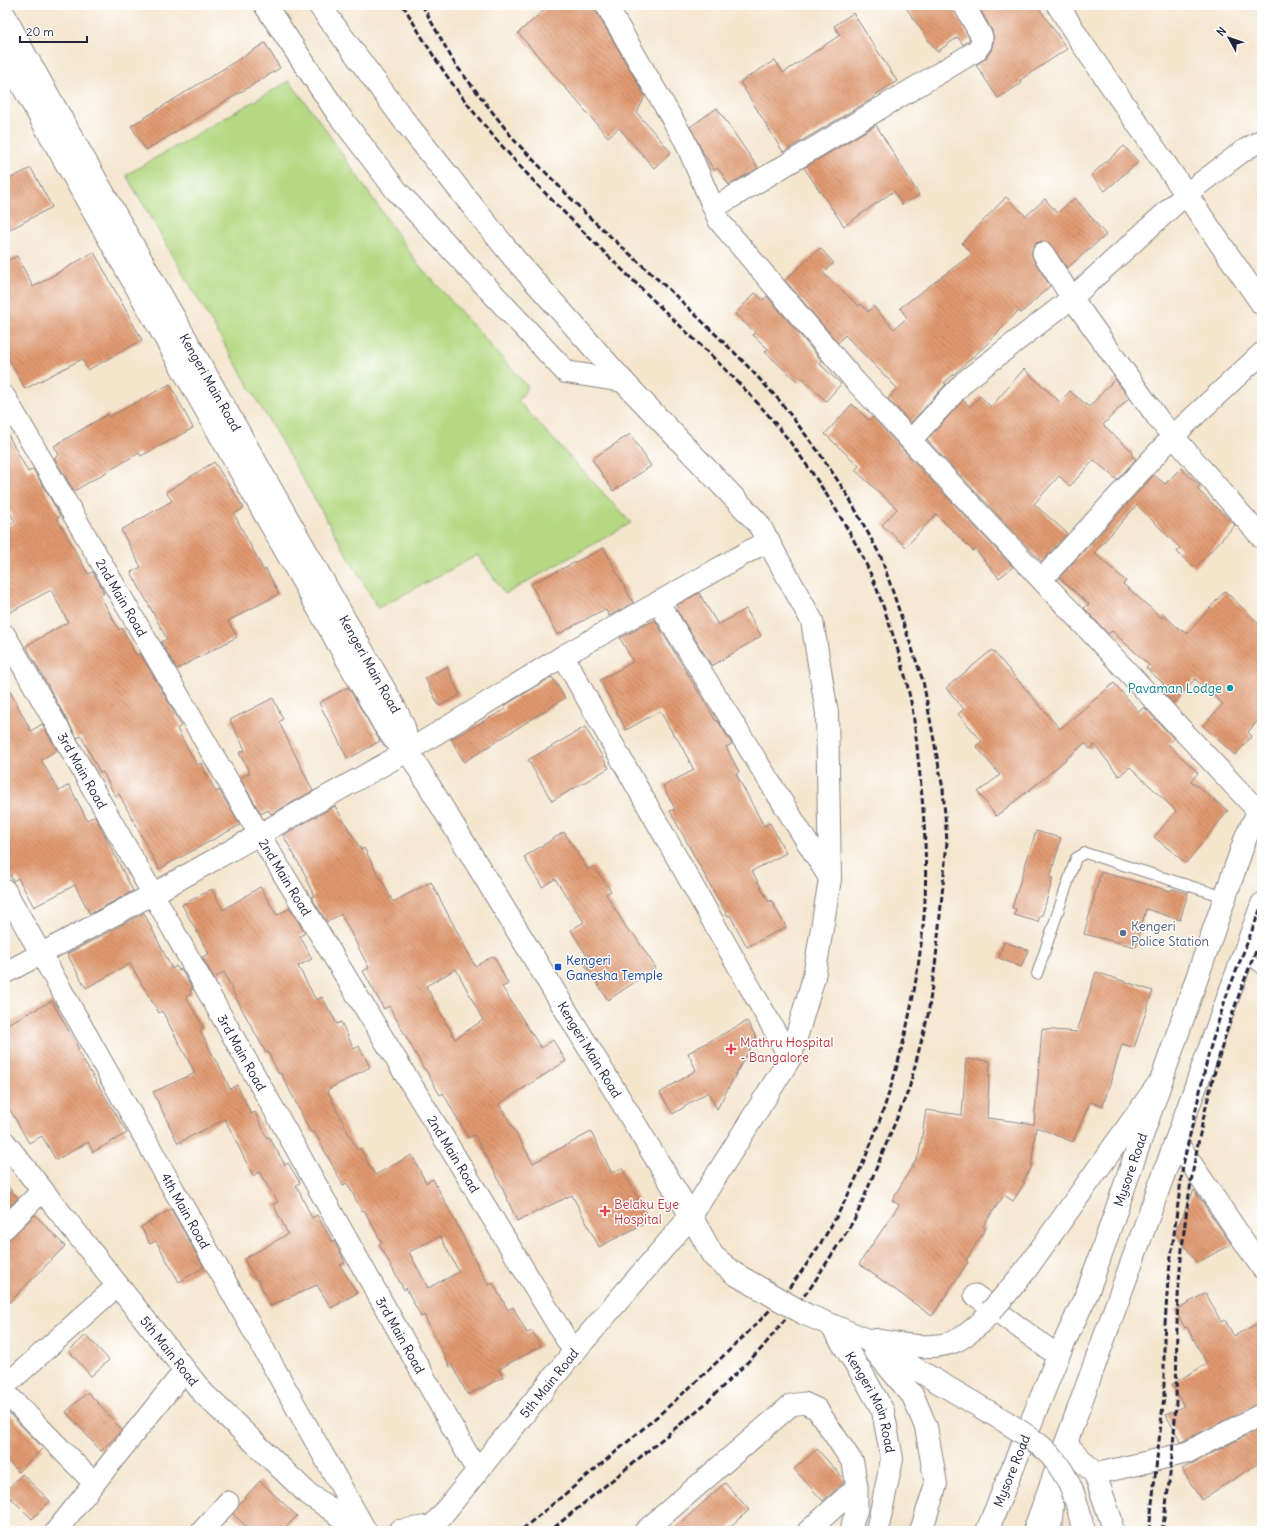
<svg xmlns="http://www.w3.org/2000/svg" width="1267" height="1536" font-family="Delius,sans-serif">
	<defs>
		<pattern id="building-back-hatch" width="6" height="6" patternUnits="userSpaceOnUse"><rect width="6" height="6" fill="#e19a70"/><path d="M-1 5l2 2M0 0l6 6M5-1l2 2" fill="none" stroke="#b67d5d"/></pattern>
	</defs>
	<rect width="100%" height="100%" fill="#fff"/>
	<filter id="ink" filterUnits="userSpaceOnUse"><feTurbulence type="fractalNoise" baseFrequency=".025" numOctaves="2"/><feDisplacementMap in="SourceGraphic" scale="8" xChannelSelector="R" yChannelSelector="G"/><feConvolveMatrix kernelMatrix="1 2 1 2 8 2 1 2 1" color-interpolation-filters="sRGB"/></filter>
	<filter id="wash" filterUnits="userSpaceOnUse"><feTurbulence type="fractalNoise" baseFrequency=".012" numOctaves="4" result="noise"/><feDisplacementMap in="SourceGraphic" scale="16" xChannelSelector="R" yChannelSelector="G"/><feGaussianBlur stdDeviation="0.9" result="paint"/><feColorMatrix in="noise" values="0 0 0 0 0 0 0 0 0 0 0 0 0 0 0 0 0 1.4 0 .05"/><feComposite in="paint" operator="in"/></filter>
	<g filter="url(#wash)">
		<rect width="100%" height="100%" fill="#f4e5cd"/>
		<path fill="#b4d982" stroke="#6b7e5e" d="M289 81 318 119 418 264 528 387 518 401 631 523 505 594 478 555 378 608 126 175Z"/>
		<g id="blocks">
			<path fill="url(#building-back-hatch)" fill-rule="evenodd" d="M550 5H594L596 11 645 96 637 113 671 152 654 168 619 128 608 137 518 33Z
				M904 5H952L970 39 963 45 958 37 937 52Z
				M978 5H1037L1067 49 1020 80 1022 83 998 98 976 65 986 58 991 51 994 39 992 31Z
				M853 13 897 81 874 96 875 97 783 152 740 82 775 60 783 73 840 35 834 26Z
				M265 43 280 68 146 150 131 126Z
				M717 108 758 168 729 185 718 168 714 170 704 154 690 127Z
				M876 125 919 195 902 205 894 191 844 226 804 168Z
				M1124 146 1138 162 1105 191 1091 175Z
				M31 168 52 207 5 232V181Z
				M1006 197 1026 216 1045 199 1057 213 1075 198 1106 235 1067 268 1049 243 1042 241 1036 243 1033 247 1031 253 1033 259 1050 286 1021 313 1018 311 987 344 944 383 946 384 911 423 888 399 897 388 845 335 838 343 785 280 820 248 834 263 823 273 859 306 861 304 868 312 873 306 894 329 907 318 900 308 972 254 962 243Z
				M94 252 142 340 88 370 82 359 25 389 5 352V262L17 256 33 287Z
				M755 293 763 300 767 296 822 361 820 364 841 384 826 401 802 378 798 382 765 352 768 349 753 335 755 332 735 314Z
				M1024 369 1060 402 1070 391 1089 407 1115 379 1129 398 1103 425 1133 452 1131 455 1136 459 1117 480 1094 460 1070 486 1059 476 1034 504 1067 533 1042 562 927 440 963 400 970 407 980 396 991 407Z
				M170 384 193 428 141 456 139 453 74 491 54 458 59 455 54 446 108 414 109 417Z
				M852 404 869 420 872 417 1013 567 999 578 975 549 973 551 936 514 906 547 882 525 897 509 855 470 859 466 825 434Z
				M5 429 28 472 33 469 53 503 60 516 57 518 88 574 93 572 100 584 104 593 100 595 119 630 122 628 136 655 140 653 168 701 181 726 177 729 197 765 201 763 216 792 219 790 240 825 159 869 119 794 115 796 103 772 100 773 81 736 77 738 26 646 68 622 51 590 5 615V527L15 522 5 503Z
				M630 434 651 466 613 491 592 459Z
				M214 462 244 508 234 514 264 571 266 569 279 594 228 621 237 637 177 669 161 642 167 639 131 572 141 567 121 530 172 501 166 492Z
				M1181 468 1200 486 1197 489 1235 525 1195 568 1177 552 1180 548 1137 505 1094 553 1126 581 1123 584 1162 618 1164 615 1180 630 1182 629 1187 634 1225 591 1262 627V716L1248 732 1252 736 1235 755 1203 726 1223 704 1195 679 1174 703 1160 689 1164 684 1146 668 1149 665 1112 631 1108 634 1084 608 1089 604 1059 578 1154 475 1165 484Z
				M604 548 633 603 609 616 606 610 599 612 557 635 531 584Z
				M699 593 718 625 746 609 761 636 712 666 676 609 679 607 677 605Z
				M655 620 716 721H718L732 744 726 747 739 772 736 774 764 826 770 823 786 853 752 871 769 902 771 900 786 927 747 947 730 915 728 916 714 892 670 811 675 809 663 786 694 770 676 736H674L660 711 626 730 600 680 633 662 620 638Z
				M992 650 1060 729 1114 683 1139 712 1144 707 1174 739 1168 744 1198 773 1191 781 1228 811 1186 863 1154 837 1176 811 1130 767 1119 776 1095 745 1090 749 1085 743 1042 780 996 816 978 792 1000 775 976 746 982 741 958 714 964 709 946 688Z
				M447 667 460 695 439 706 425 678Z
				M552 677 565 698 464 762 451 739 506 709 504 706Z
				M5 682 31 731 42 724 57 750 41 760 59 791 69 785 87 820 95 816 133 891 90 914 75 885 34 907 18 878 13 881 5 865Z
				M348 687 380 741 348 759 319 703Z
				M273 698 283 719 279 722 313 791 271 814 268 810 261 814 240 778 250 773 239 753 245 750 230 720Z
				M585 727 609 768 552 801 528 760Z
				M335 806 361 850 364 848 393 902 431 882 475 966 494 956 508 984 502 987 541 1048 553 1040 566 1061 499 1104 533 1163 591 1132 612 1173 622 1168 649 1221 599 1247 572 1195 517 1221 497 1176 474 1135 468 1138 443 1093 440 1095 425 1069H424L389 1006 384 1009 363 971 369 968 341 914 327 922 311 897 314 896 306 879 307 878 283 835ZM456 969 483 1020 455 1039 426 986Z
				M1036 831 1061 838 1050 878H1053L1042 916 1040 915 1038 922 1014 915 1016 909 1012 908Z
				M564 832 588 870 593 866 611 891 606 894 630 934 632 932 656 968 608 1000 585 965 590 961 571 930 584 922 555 879 542 887 524 857Z
				M1101 872 1171 891 1172 889 1188 893 1180 920 1146 909 1136 947 1084 934Z
				M260 887 277 915 290 908 305 933 300 936 312 959 298 966 316 1000 322 997 337 1024 341 1022 354 1049 359 1046 370 1067 327 1090 357 1150 360 1148 375 1175 412 1155 426 1183 433 1179 488 1285 493 1283 508 1310 513 1307 527 1333 532 1331 541 1346 499 1369 503 1377 468 1395 452 1365 450 1367 424 1315 421 1317 406 1288 404 1290 379 1244 382 1243 364 1210 362 1211 347 1183 343 1185 314 1131 311 1133 281 1073 279 1074 268 1052 266 1053 236 998 224 972 214 978 202 957 209 954 182 905 212 889 223 910ZM440 1236 459 1272 428 1288 409 1252Z
				M144 913 172 969 176 966 179 970 181 969 193 989 190 990 192 993 186 997 204 1028 200 1030 216 1062 217 1061 230 1089 237 1085 251 1114 255 1112 267 1138 269 1137 285 1165 288 1163 300 1183 296 1185 312 1218 317 1215 332 1241H334L341 1254 345 1263 340 1265 357 1293 331 1308 317 1285 270 1306 258 1279 256 1280 244 1259 288 1234 273 1204 278 1202 259 1172 253 1176 225 1119 178 1143 153 1092 195 1073 162 1011 159 1013 130 964 86 988 67 954Z
				M1004 942 1028 950 1021 967 999 958Z
				M1096 972 1153 991 1134 1048 1122 1044 1103 1106 1090 1102 1073 1142 1036 1127 1031 1168 1023 1181 1025 1182 1013 1201 1004 1195 983 1226 986 1228 966 1260 968 1262 932 1316 859 1264 899 1205 892 1200 919 1155 926 1110 962 1115 966 1059 990 1061 987 1118 1034 1124 1042 1029 1077 1032Z
				M52 1001 79 1049 77 1050 127 1133 93 1152 88 1142 56 1160 42 1136 29 1143 5 1101V1025Z
				M747 1021 756 1037 717 1109 708 1092 673 1114 660 1093 696 1070 688 1053Z
				M5 1183 18 1198 5 1211Z
				M1194 1190 1231 1244 1197 1263 1175 1233Z
				M171 1209 204 1267 179 1282 156 1241 150 1244 141 1227Z
				M35 1215 65 1246 5 1307V1240L13 1236Z
				M1206 1293 1221 1322 1225 1320 1234 1336 1262 1321V1402L1181 1442 1166 1415 1184 1406 1172 1384 1207 1364 1187 1327 1185 1328 1175 1310Z
				M86 1335 109 1360 91 1376 69 1351Z
				M88 1392 122 1430 101 1451 66 1412Z
				M5 1409 43 1448 18 1472 5 1457Z
				M1262 1427V1461L1201 1500 1182 1469Z
				M817 1449 844 1479V1482L823 1501 794 1469Z
				M22 1474 50 1501 32 1519 5 1492Z
				M260 1481 297 1516 282 1531H251L233 1514 240 1503Z
				M725 1483 749 1510 725 1531H671Z"/>
		</g>
	</g>
	<g filter="url(#ink)">
		<use href="#blocks" fill-opacity="0" stroke="#8b8484" stroke-width="1"/>
		<g fill="none" stroke-linecap="round" stroke-linejoin="round">
			<defs>
				<path id="service" d="M1244 955 1262 969
					M1037 974 1076 858 1085 853 1225 897"/>
				<g id="minor">
					<path d="M606 5 685 141 719 221 855 381 1258 811"/>
					<path d="M714 208 976 51 981 44 982 37 964 5"/>
					<path d="M1043 253 1072 298 1159 420 1262 538"/>
					<path id="s1" d="M5 397 259 834 574 1352"/>
					<path d="M911 440 965 381 1072 298 1186 194 1243 151 1262 140"/>
					<path d="M1042 579 1172 437 1262 353"/>
					<path d="M658 602 830 879"/>
					<path id="s2" d="M5 635 153 894 477 1471"/>
					<path d="M563 656 790 1058"/>
					<path id="s3" d="M5 890 366 1531"/>
					<path d="M5 973 153 894 408 751 563 656 769 540"/>
					<path d="M1176 1141 1262 1268"/>
					<path d="M5 1228 42 1191"/>
					<path d="M975 1295 1058 1356"/>
					<path d="M5 1386 118 1285"/>
					<path d="M5 1392 94 1483"/>
					<path d="M1095 1474 1186 1453 1262 1414"/>
					<path d="M56 1531 185 1370"/>
					<path d="M202 1531 228 1502"/>
					<path d="M645 1531 791 1405 804 1403 817 1409 853 1463 857 1487 808 1531"/>
					<path d="M850 1531 857 1509V1487"/>
				</g>
				<g id="tertiary">
					<path d="M265 5 338 114 396 190 566 372 623 381"/>
					<path d="M319 5 403 119 513 257 623 381 758 523 812 621 827 713 830 879 814 977 790 1058 691 1216 574 1352 433 1526 399 1531"/>
					<path d="M1058 5 1081 42 1262 304"/>
					<path id="s4" d="M5 1143 203 1393 307 1493 362 1531"/>
					<path d="M1066 1444 1095 1474 1111 1520 1112 1531"/>
				</g>
				<g id="primary">
					<path id="s5" d="M5 16 23 51 396 710 404 727 408 751"/>
					<path id="s6" d="M5 55 383 723 394 739 408 751 691 1216 713 1256 735 1274"/>
					<path d="M1006 1294 1025 1271 1157 1086"/>
					<path d="M805 1314 865 1339 1006 1422"/>
					<path id="s7" d="M831 1325 864 1377 883 1411 892 1459 877 1531"/>
					<path d="M876 1340C899 1344 927 1350 950 1343 963 1340 983 1322 991 1311"/>
					<path d="M874 1350 913 1396 926 1427 936 1484 921 1531"/>
					<path d="M1050 1531 1054 1482"/>
				</g>
				<g id="trunk">
					<path id="s8" d="M987 1531 1058 1356 1088 1291 1246 837 1262 804"/>
					<path d="M1034 1531 1262 904"/>
				</g>
			</defs>
			<use href="#service" stroke="#8b8484" stroke-width="12"/>
			<use href="#minor" stroke="#8b8484" stroke-width="23"/>
			<use href="#tertiary" stroke="#8b8484" stroke-width="24"/>
			<use href="#primary" stroke="#8b8484" stroke-width="24"/>
			<use href="#trunk" stroke="#8b8484" stroke-width="24"/>
			<use href="#service" stroke="#fff" stroke-width="10"/>
			<use href="#minor" stroke="#fff" stroke-width="21"/>
			<use href="#tertiary" stroke="#fff" stroke-width="22"/>
			<use href="#primary" stroke="#fff" stroke-width="22"/>
			<use href="#trunk" stroke="#fff" stroke-width="22"/>
			<path stroke="#22223b" stroke-width="3" stroke-dasharray="6 3" stroke-linecap="butt" d="M403 5C417 29 431 53 447 76 504 158 578 226 648 295 699 345 754 392 796 450 825 490 863 549 879 595 890 625 903 663 909 693 914 714 916 736 918 758 924 810 928 864 924 916 913 1041 872 1180 795 1280 773 1310 744 1336 718 1361 655 1421 587 1476 520 1531
				M422 5 455 64 515 141 588 216 676 296 740 358 779 400 818 451 848 496 881 557 923 681 943 789 947 842 936 958 928 1015 909 1089 856 1217 811 1287 762 1348 705 1404 550 1531
				M1149 1531 1164 1396V1339L1168 1280 1183 1165 1209 1052 1226 997 1262 905
				M1162 1531C1169 1488 1174 1445 1176 1401 1177 1361 1176 1322 1179 1282 1188 1165 1215 1044 1262 937"/>
			<defs>
				<path id="primary-bridge" d="M735 1274 805 1314
					M991 1311 1006 1294
					M1006 1422C1018 1430 1031 1438 1042 1447 1066 1468 1078 1500 1083 1531"/>
			</defs>
			<use href="#primary-bridge" stroke="#8b8484" stroke-width="24" stroke-linecap="butt"/>
			<use href="#primary-bridge" stroke="#fff" stroke-width="22"/>
		</g>
	</g>
	<circle fill="#0f9aa8" stroke="#fff" stroke-width="1.5" cx="1230" cy="688" r="4"/>
	<circle fill="#5c6f8a" stroke="#fff" stroke-width="1.5" cx="1123" cy="933" r="4"/>
	<rect fill="#1a4fb4" stroke="#fff" stroke-width="1.5" x="554" y="963" width="8" height="8" rx="2"/>
	<g fill="#e0444e" stroke="#fff" stroke-width="1.5">
		<path d="M729 1043h4v4h4v4h-4v4h-4v-4h-4v-4h4z"/>
		<path d="M603 1205h4v4h4v4h-4v4h-4v-4h-4v-4h4z"/>
	</g>
	<g text-anchor="middle" stroke-width="3" stroke-linejoin="round" paint-order="stroke">
		<g font-size="13" fill="#22223b" stroke="#fff">
			<text dy="5" stroke="none"><textPath href="#s5" startOffset="420">Kengeri Main Road</textPath></text>
			<text dy="5" stroke="none"><textPath href="#s1" startOffset="232">2nd Main Road</textPath></text>
			<text dy="5" stroke="none"><textPath href="#s5" startOffset="744">Kengeri Main Road</textPath></text>
			<text dy="5" stroke="none"><textPath href="#s2" startOffset="156">3rd Main Road</textPath></text>
			<text dy="5" stroke="none"><textPath href="#s1" startOffset="556">2nd Main Road</textPath></text>
			<text dy="5" stroke="none"><textPath href="#s6" startOffset="1155">Kengeri Main Road</textPath></text>
			<text dy="5" stroke="none"><textPath href="#s2" startOffset="480">3rd Main Road</textPath></text>
			<text dy="5" stroke="none"><textPath href="#s1" startOffset="880">2nd Main Road</textPath></text>
			<text dy="5" stroke="none"><textPath href="#s8" startOffset="389">Mysore Road</textPath></text>
			<text dy="5" stroke="none"><textPath href="#s3" startOffset="368">4th Main Road</textPath></text>
			<text dy="5" stroke="none"><textPath href="#s2" startOffset="804">3rd Main Road</textPath></text>
			<text dy="5" stroke="none"><textPath href="#s4" startOffset="265">5th Main Road</textPath></text>
			<text transform="translate(549 1383) rotate(-51)" y="5">5th Main Road</text>
			<text dy="5" stroke="none"><textPath href="#s7" startOffset="88">Kengeri Main Road</textPath></text>
			<text dy="5" stroke="none"><textPath href="#s8" startOffset="65">Mysore Road</textPath></text>
		</g>
		<g font-size="13" fill="#0d838f" stroke="#fff" text-anchor="end">
			<text x="1222" y="693">Pavaman Lodge</text>
		</g>
		<g font-size="13" fill="#4e5e75" stroke="#fff" text-anchor="start">
			<text x="1131" y="931">Kengeri<tspan x="1131" dy="15">Police Station</tspan></text>
		</g>
		<g font-size="13" fill="#164399" stroke="#fff" text-anchor="start">
			<text x="566" y="965">Kengeri<tspan x="566" dy="15">Ganesha Temple</tspan></text>
		</g>
		<g font-size="13" fill="#be3a42" stroke="#fff" text-anchor="start">
			<text x="740" y="1047">Mathru Hospital<tspan x="740" dy="15">- Bangalore</tspan></text>
			<text x="614" y="1209">Belaku Eye<tspan x="614" dy="15">Hospital</tspan></text>
		</g>
	</g>
	<rect width="1267" height="1536" fill="none" stroke="#fff" stroke-width="20"/>
	<g transform="translate(1229 38) rotate(310)" stroke="#ffffff" stroke-width="3" paint-order="stroke">
	<path d="M0-3L7 15L0 10L-7 15Z" fill="#22223b"/>
	<text y="-6" font-size="11" font-weight="bold" text-anchor="middle" fill="#22223b">N</text>
	</g>
	<path d="M20 36v6h67v-6" fill="none" stroke="#22223b" stroke-width="2"/>
	<text x="26" y="36" font-size="12" fill="#22223b" stroke="#ffffff" stroke-width="3" paint-order="stroke">20 m</text>
</svg>
